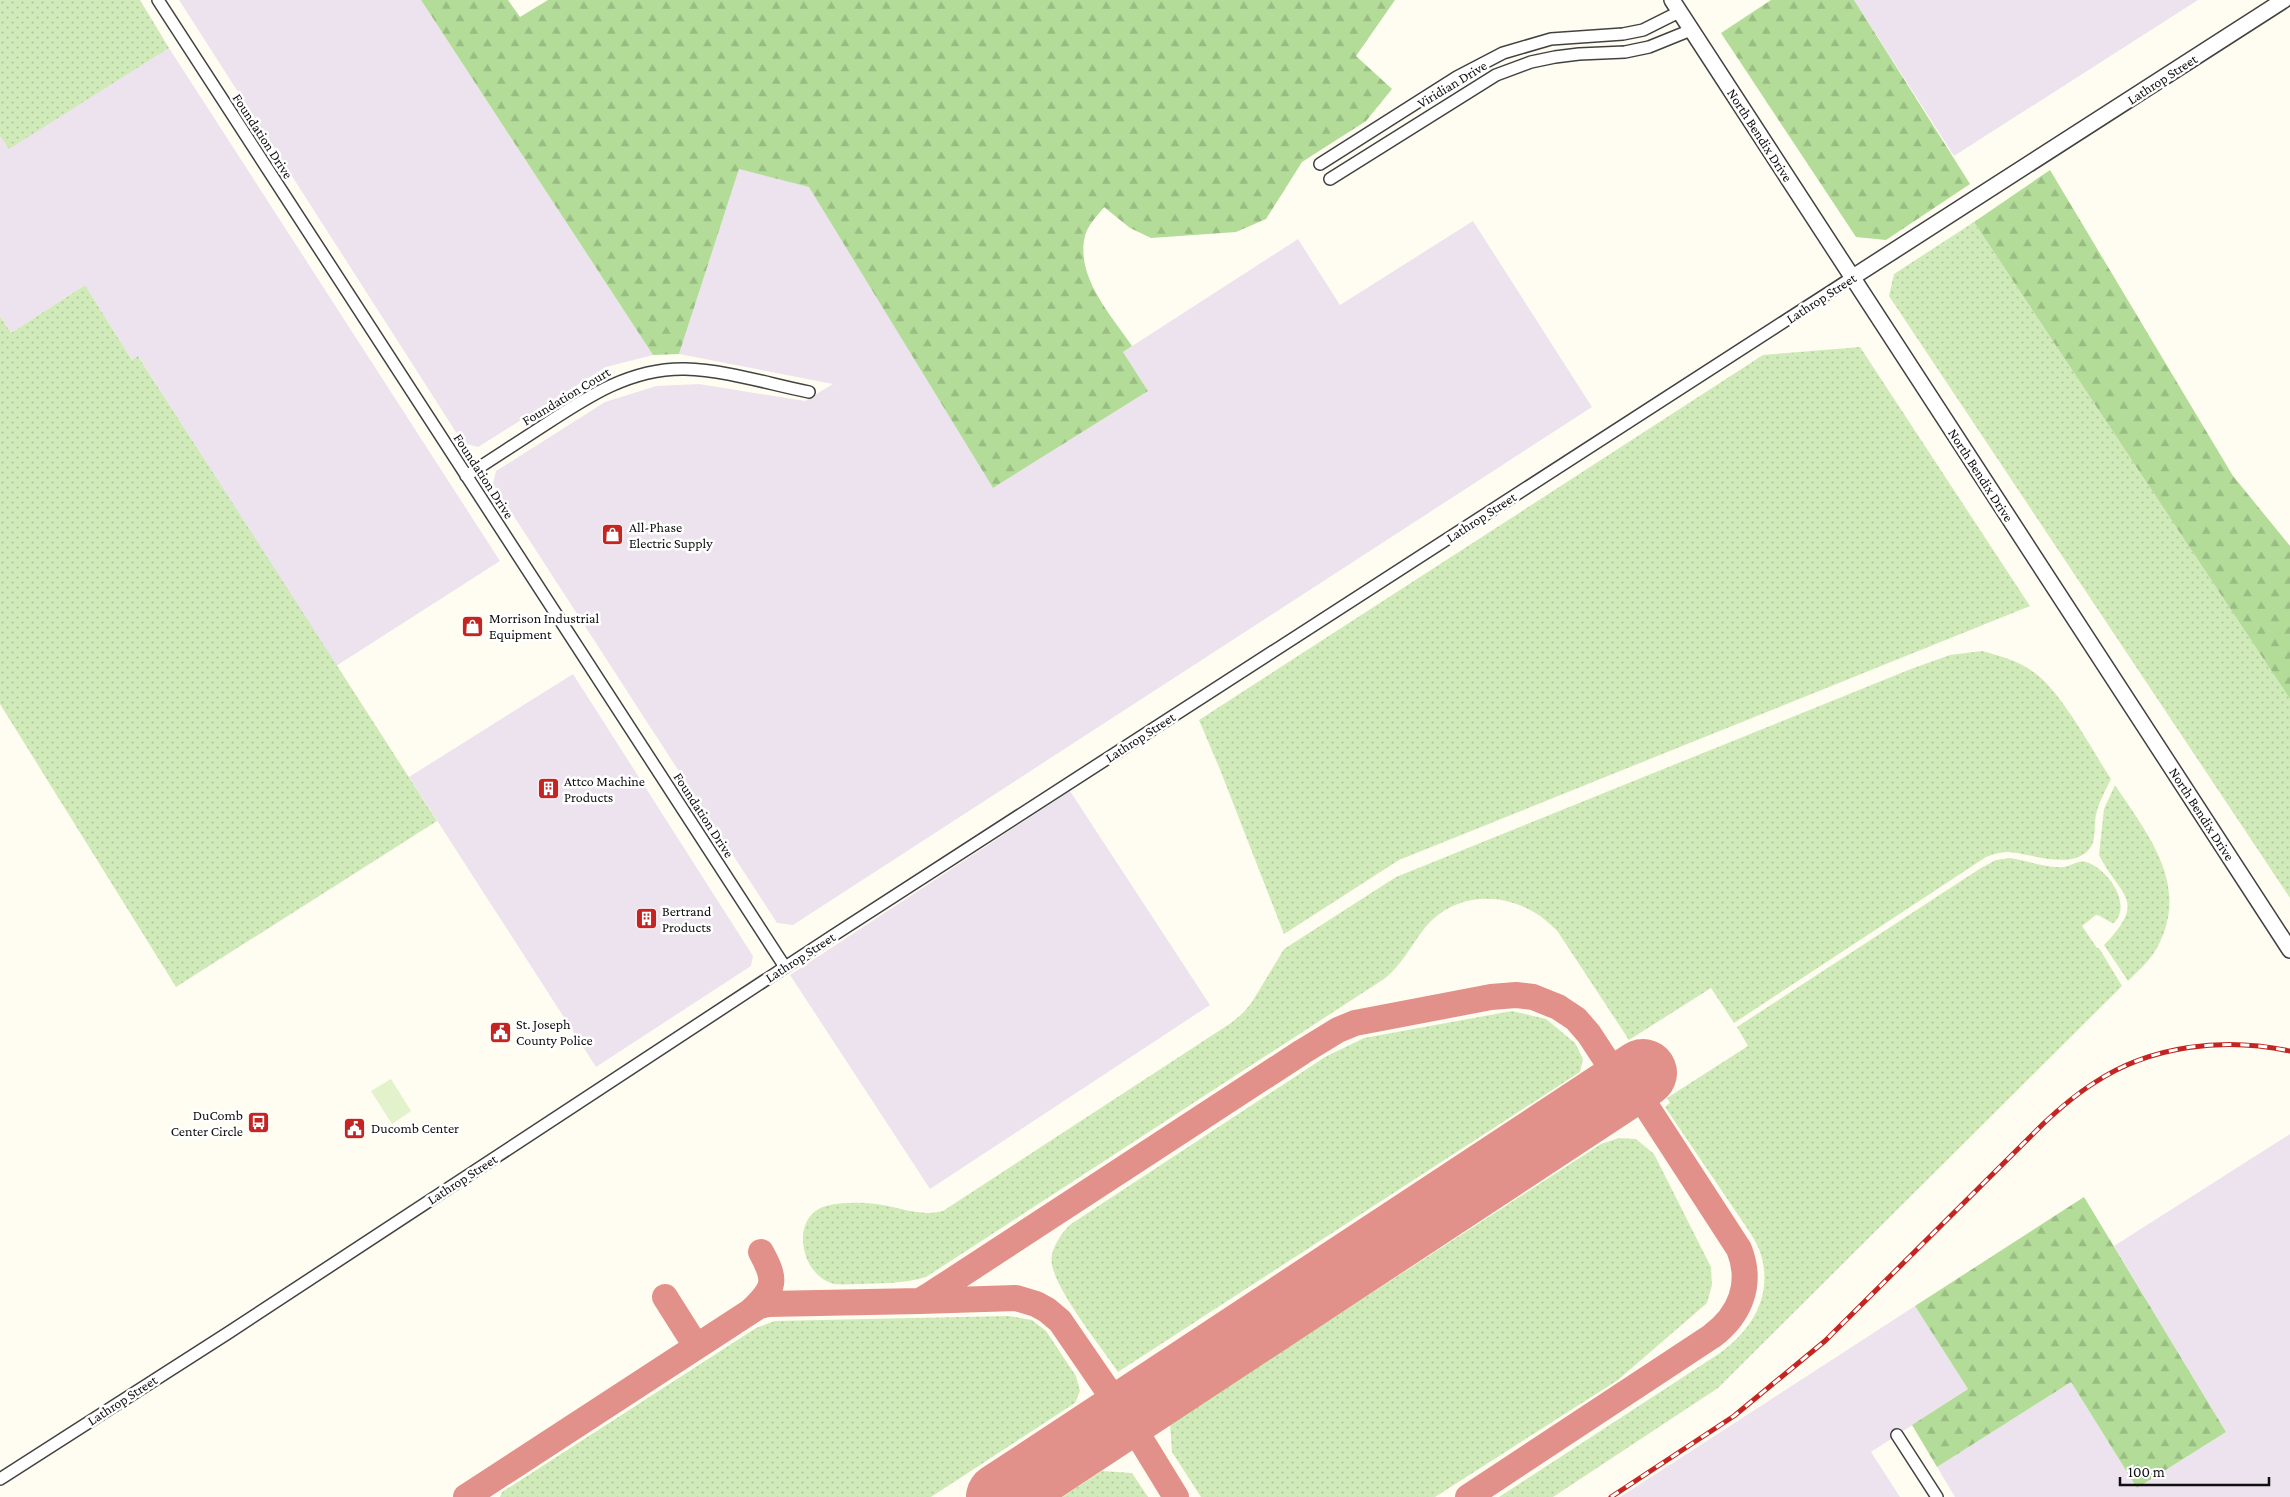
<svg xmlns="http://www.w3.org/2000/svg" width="2290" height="1497" font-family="'Crimson Pro',serif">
	<defs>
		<pattern id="grass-dots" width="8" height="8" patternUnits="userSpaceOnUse" patternTransform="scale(1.25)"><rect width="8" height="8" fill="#d0ebb9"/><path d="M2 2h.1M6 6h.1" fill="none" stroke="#b1c89e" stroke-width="1.8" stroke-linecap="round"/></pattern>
		<pattern id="forest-firs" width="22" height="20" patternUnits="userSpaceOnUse" patternTransform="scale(1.25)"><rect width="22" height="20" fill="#b2dc98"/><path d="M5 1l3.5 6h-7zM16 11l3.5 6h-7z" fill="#98bc82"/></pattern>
	</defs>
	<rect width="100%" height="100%" fill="#fffdf1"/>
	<path fill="#ede3ee" d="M179 0H421L653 355 606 367 478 447 463 443Z
		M1854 0H2198L1954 156Z
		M169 48 500 561 336 666 139 357 132 360 85 285 11 333 0 316V136L9 148Z
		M739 169 810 187 993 488 1148 391 1123 352 1298 239 1340 305 1473 221 1592 407 793 925 777 923 493 484 496 471 605 402 656 386 699 384 805 401 833 384 679 354Z
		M573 674 753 956 751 966 596 1067 409 777Z
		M1070 791 1210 1005 930 1189 790 975Z
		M2290 1134V1497H1955L1937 1467 2071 1382 2137 1488 2226 1432 2114 1246Z
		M1915 1306 1968 1389 1871 1452 1900 1497H1620Z"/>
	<path fill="url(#grass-dots)" d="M0 0H140L169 48 9 149 0 136Z
		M1974 222 2290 699V898L1889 296 1894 274Z
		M85 285 132 360 138 356 437 821 176 987 0 704V316L11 333Z
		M1860 347 2030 606 1399 860 1284 934 1221 772 1199 720 1763 355Z
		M1982 651C2000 656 2017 660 2032 671 2060 689 2092 750 2111 779 2105 791 2099 802 2096 815 2094 824 2096 836 2092 845 2076 873 2031 853 2008 852 2000 852 1994 854 1986 857L1734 1023 1711 988 1629 1040 1558 932C1526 896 1470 885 1432 920 1414 938 1405 963 1384 979L926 1277C903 1284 881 1283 858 1284 850 1284 842 1285 835 1284 800 1277 789 1216 826 1206 840 1202 861 1202 876 1204 899 1207 920 1217 943 1211L1231 1023 1243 1013 1252 1002 1284 949 1396 877 1911 669 1950 655Z
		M2115 785C2148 835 2190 884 2158 946 2151 960 2139 970 2128 981L2104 945C2148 899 2121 898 2099 855L2104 809Z
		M2010 858C2027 860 2046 869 2064 867 2071 866 2078 860 2086 862 2107 868 2133 904 2114 923 2107 922 2103 916 2096 915L2082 926 2097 948H2099L2122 986 1718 1388 1553 1497H1499L1720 1353C1752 1330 1773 1296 1761 1255 1759 1248 1755 1241 1751 1234L1665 1107 1670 1103 1667 1098 1748 1046 1737 1027 1981 868 1996 860Z
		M1512 1011 1546 1019 1575 1043 1583 1059 1580 1072 1118 1372C1101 1347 1057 1292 1052 1265 1049 1251 1061 1233 1071 1224L1325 1057 1364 1038Z
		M1619 1138 1636 1139 1654 1154 1711 1267 1712 1285 1707 1303 1618 1380 1435 1497H1201L1172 1452 1170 1424 1601 1144Z
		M1009 1316 1032 1320 1046 1331 1076 1376 1080 1391 1075 1403 931 1497H500L502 1492 756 1328 775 1321Z
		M1102 1471 1132 1473 1148 1497H1062Z"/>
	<path fill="url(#forest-firs)" d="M421 0H508L520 17 548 0H1395L1356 56 1392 89 1366 121 1302 162 1266 219 1236 232 1151 238 1130 228 1104 207C1098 215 1087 226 1085 236 1075 276 1111 315 1132 346L1123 352 1148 391 993 488 809 187 739 169 679 354 653 355Z
		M1771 0H1854L1970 184 1886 240 1856 237 1721 33Z
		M2050 170 2233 476 2290 546V699L1974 222Z
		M2084 1197 2226 1432 2137 1488 2071 1382 1937 1467 1912 1425 1968 1389 1915 1306Z"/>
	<path fill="#e2f2cb" d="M391 1079 411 1111 392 1124 371 1091Z"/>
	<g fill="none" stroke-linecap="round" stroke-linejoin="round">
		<path stroke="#e2918a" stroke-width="26" d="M665 1297 696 1346
			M920 1301 1016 1298 1036 1304 1047 1310 1060 1321 1106 1388 1110 1401 1107 1412 1091 1438
			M751 1311C775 1288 777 1281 761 1252
			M1091 1438 1121 1431 1138 1435 1176 1497
			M466 1497 759 1306 768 1304 920 1301 930 1295 1302 1052 1338 1030 1355 1023 1491 997 1516 995 1533 997 1558 1007 1576 1019 1589 1034 1623 1086
			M1468 1497 1712 1336C1740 1315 1753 1284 1739 1249L1630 1081"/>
		<path stroke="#e2918a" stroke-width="68" d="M1000 1497 1643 1073"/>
		<defs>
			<path id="minor" d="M158 0 785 967
				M1320 164 1457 77 1503 53 1551 39 1623 34 1643 30 1679 12
				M1330 179 1496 75 1531 62 1555 57 1579 54 1625 52 1649 47 1691 30
				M466 476C492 459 517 443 543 426 587 397 630 368 685 369 726 370 769 384 809 392
				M1897 1435 1937 1497
				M0 1479 228 1333 834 935 1853 277"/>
			<path id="tertiary" d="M1672 0 2290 950
				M1853 277 2284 0"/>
		</defs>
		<use href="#minor" stroke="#424242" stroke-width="14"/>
		<use href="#tertiary" stroke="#424242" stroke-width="18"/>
		<use href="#minor" stroke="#fff" stroke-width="11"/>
		<use href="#tertiary" stroke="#fff" stroke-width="15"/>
		<defs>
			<path id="rail" d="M1611 1497 1734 1416 1825 1341 2043 1124C2059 1109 2075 1095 2094 1083 2151 1045 2224 1037 2290 1051"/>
		</defs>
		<use href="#rail" stroke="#c42522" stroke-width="5"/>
		<use href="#rail" stroke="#fff" stroke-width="3" stroke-dasharray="9" stroke-linecap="butt"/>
	</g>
	<defs>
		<symbol id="shop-square" viewBox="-11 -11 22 22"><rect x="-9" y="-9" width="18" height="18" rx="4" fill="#c42522" stroke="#fff"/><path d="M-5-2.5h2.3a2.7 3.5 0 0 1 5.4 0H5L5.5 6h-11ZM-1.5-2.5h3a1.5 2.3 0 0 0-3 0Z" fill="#fff"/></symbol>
		<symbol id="building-square" viewBox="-11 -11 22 22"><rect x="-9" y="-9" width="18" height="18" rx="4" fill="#c42522" stroke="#fff"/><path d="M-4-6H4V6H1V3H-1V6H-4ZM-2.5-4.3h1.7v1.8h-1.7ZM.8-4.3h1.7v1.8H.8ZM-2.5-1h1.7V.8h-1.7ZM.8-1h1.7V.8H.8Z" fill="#fff"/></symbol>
		<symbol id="civic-square" viewBox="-11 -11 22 22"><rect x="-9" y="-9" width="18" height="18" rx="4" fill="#c42522" stroke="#fff"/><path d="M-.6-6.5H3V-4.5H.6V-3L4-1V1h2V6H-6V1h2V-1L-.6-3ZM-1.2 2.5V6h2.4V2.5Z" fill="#fff"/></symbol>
		<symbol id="bus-square" viewBox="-11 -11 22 22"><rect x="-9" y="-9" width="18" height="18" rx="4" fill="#c42522" stroke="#fff"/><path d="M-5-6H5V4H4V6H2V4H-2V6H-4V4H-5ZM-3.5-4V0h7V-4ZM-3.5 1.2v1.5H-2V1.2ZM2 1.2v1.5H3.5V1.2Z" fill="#fff"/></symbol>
	</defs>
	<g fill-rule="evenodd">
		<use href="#shop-square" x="600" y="522" width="25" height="25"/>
		<use href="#shop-square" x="460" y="614" width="25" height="25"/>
		<use href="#building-square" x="536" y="776" width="25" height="25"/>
		<use href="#building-square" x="634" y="906" width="25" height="25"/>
		<use href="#civic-square" x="488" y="1020" width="25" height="25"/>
		<use href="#bus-square" x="246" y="1110" width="25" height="25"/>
		<use href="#civic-square" x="342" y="1116" width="25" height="25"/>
	</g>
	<g text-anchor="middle" stroke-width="5" stroke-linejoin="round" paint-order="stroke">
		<g font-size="14" fill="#0f0f0f" stroke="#fff">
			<text transform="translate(2162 79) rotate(-33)" y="5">Lathrop Street</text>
			<text transform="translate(1452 84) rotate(-31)" y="5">Viridian Drive</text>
			<text transform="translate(1760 135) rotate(57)" y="5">North Bendix Drive</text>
			<text transform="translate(263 136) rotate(57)" y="5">Foundation Drive</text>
			<text transform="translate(1821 298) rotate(-33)" y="5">Lathrop Street</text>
			<text transform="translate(566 396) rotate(-31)" y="5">Foundation Court</text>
			<text transform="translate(1981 475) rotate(57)" y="5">North Bendix Drive</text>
			<text transform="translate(484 476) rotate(57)" y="5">Foundation Drive</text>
			<text transform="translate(1481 517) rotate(-33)" y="5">Lathrop Street</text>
			<text transform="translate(1140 737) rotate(-33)" y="5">Lathrop Street</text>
			<text transform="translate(2202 814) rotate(57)" y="5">North Bendix Drive</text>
			<text transform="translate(704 815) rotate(57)" y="5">Foundation Drive</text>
			<text transform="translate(800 957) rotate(-33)" y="5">Lathrop Street</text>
			<text transform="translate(462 1179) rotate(-33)" y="5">Lathrop Street</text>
			<text transform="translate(122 1400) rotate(-33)" y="5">Lathrop Street</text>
		</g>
		<g font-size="14" fill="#0f0f0f" stroke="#fff" text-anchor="start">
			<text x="629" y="532">All-Phase<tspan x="629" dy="16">Electric Supply</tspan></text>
			<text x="489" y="623">Morrison Industrial<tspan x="489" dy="16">Equipment</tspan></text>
			<text x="564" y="786">Attco Machine<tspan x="564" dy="16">Products</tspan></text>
			<text x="662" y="916">Bertrand<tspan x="662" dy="16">Products</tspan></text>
			<text x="516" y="1029">St. Joseph<tspan x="516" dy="16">County Police</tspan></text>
			<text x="243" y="1120" text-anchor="end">DuComb<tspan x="243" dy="16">Center Circle</tspan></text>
			<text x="371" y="1133">Ducomb Center</text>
		</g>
	</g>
	<path d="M2120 1477v8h149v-8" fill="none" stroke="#0f0f0f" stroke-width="2.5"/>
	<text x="2128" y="1477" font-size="15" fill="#0f0f0f" stroke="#ffffff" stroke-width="4" paint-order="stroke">100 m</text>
</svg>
